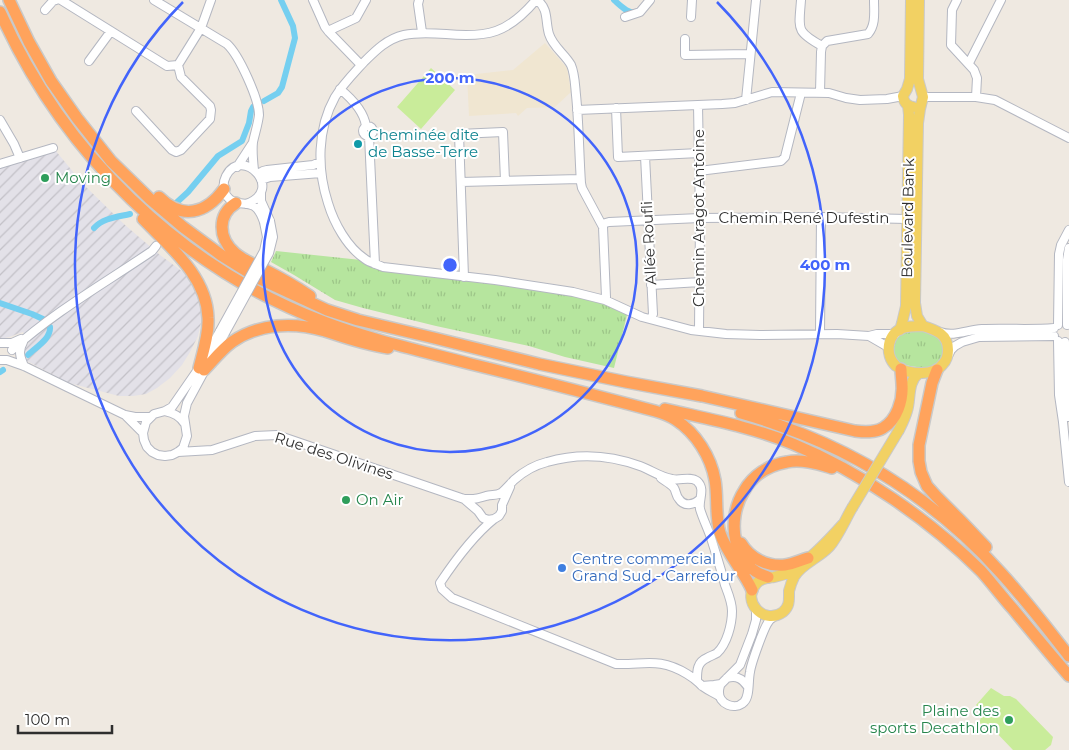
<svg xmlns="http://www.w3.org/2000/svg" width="1069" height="750" font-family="Montserrat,sans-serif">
	<defs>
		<pattern id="industrial-furrows" width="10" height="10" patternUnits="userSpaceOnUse" patternTransform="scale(1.25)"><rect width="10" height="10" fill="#e3e1e8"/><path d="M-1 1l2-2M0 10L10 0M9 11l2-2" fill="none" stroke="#c3c1c7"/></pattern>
		<pattern id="grass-tufts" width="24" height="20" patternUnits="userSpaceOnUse" patternTransform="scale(1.25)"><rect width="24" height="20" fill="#b6e59e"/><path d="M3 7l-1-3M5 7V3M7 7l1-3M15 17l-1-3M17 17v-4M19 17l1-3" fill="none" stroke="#9dc588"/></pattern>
	</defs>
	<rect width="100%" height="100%" fill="#efe9e1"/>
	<path fill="url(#industrial-furrows)" d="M55 150 84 185 125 225 160 255 187 275 195 289 200 303 202 318 198 336 190 352 182 365 170 378 157 388 146 394 133 396H119L69 383 27 361 24 358 23 352 30 341 23 332 9 337 0 339V168Z"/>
	<path fill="#f0e6d1" d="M545 43 567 68 571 92 555 107 527 108 518 116 516 113 469 116 467 75 513 70Z"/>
	<path fill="url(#grass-tufts)" d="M276 251 361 260 372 267 382 270 494 284 576 296 603 304 627 315 614 368 565 357 529 346 436 326 363 308 335 300 294 275 271 262Z
		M907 329C921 331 944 330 944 349 944 353 943 360 939 363 933 369 924 368 917 367 896 365 890 358 896 337Z"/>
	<path fill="#c9ec9a" d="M431 68 455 90 421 129 397 107Z
		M991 688 1004 696H1010L1016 699 1053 737 1051 745 1045 750H1013L992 728 986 729 979 722C983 716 981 709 976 705Z"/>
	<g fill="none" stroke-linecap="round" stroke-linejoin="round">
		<path stroke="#75cff0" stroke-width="6" d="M614 0C621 6 628 14 637 12
			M264 101 278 93 282 87 295 38 293 26 281 0
			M175 204 188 192 218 156 242 141 249 123 251 111 253 107
			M94 228C103 218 117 217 130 214
			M0 303 32 314 43 319
			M28 355C36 347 51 339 50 327
			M0 372 3 370"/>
		<defs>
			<path id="minor" d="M61 0 167 66 178 65 181 77 210 106 211 110 210 119 181 150 176 152 172 150 136 111
				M154 0 227 44C239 55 259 99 259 115 258 124 255 133 253 142 252 151 253 161 254 170
				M313 0 325 27 329 32 361 65
				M419 0 418 4 422 32
				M536 0C508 33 488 38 446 34 432 33 418 32 404 35 387 39 376 50 364 62 354 73 343 84 335 97 317 129 317 169 328 203 334 223 347 247 365 259 370 263 377 264 383 267L495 280 573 292 605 300 642 317 691 330 726 334 760 335 837 334 869 336 888 347
				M537 0C549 9 545 21 549 34 553 47 565 54 571 65 575 74 575 86 576 95 579 124 579 154 581 183L582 188 603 227 606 297 605 300
				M801 0C799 29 795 31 822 46
				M957 0 952 10 951 45 974 70 977 78 976 97
				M45 10 53 1 56 0
				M625 17 640 12 650 0
				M691 17 692 0
				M328 31 356 18 366 0
				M685 39V55L750 54
				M89 61 111 31
				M969 63 1001 0
				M178 65 201 28 211 0
				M340 89C351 98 364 112 366 126
				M820 92 821 52 822 46 827 41 868 34C876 25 874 12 874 0
				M923 97H976L995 100 1069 138
				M746 100 756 0
				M698 105 700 218 699 331
				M616 108 618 157 699 153
				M577 110 722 104 735 103 772 92 829 93 846 98 860 100 887 99 903 96
				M0 120 14 144 20 158
				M363 131a5 5 0 1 1 10 0a5 5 0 1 1-10 0Z
				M369 136 375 264
				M645 156 653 314 651 319
				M0 164 53 148
				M237 167 252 144
				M699 171 781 161 785 157 801 93
				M258 174 263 171 267 170 313 165 320 162
				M261 180 270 177 321 173
				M461 182 580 179
				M261 193V201L270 221
				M246 204C286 190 242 145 226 176 223 182 223 189 226 195 234 207 244 201 254 206 259 209 262 216 264 222
				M602 224 609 222 700 218 821 217 907 219
				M464 277 459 134 503 132 505 181
				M651 285 700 282
				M1058 325 1059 254 1061 245 1069 230
				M1067 325V260L1069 248
				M940 332C954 337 967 330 982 329 1006 328 1030 330 1054 328
				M820 334 821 217
				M869 336 877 334H895
				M1058 341 1059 395 1063 422 1069 482
				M23 342C18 351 20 357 24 366
				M1065 342 1066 403 1068 417
				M0 343H12L21 339
				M12 350C54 312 105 283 152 251L156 246
				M212 356 225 333
				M948 356 951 350 955 346 962 342 979 337 1054 336
				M0 360H7L24 366 67 387 125 415 135 417H150
				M207 366 187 403 184 416 187 436 183 448 178 452 172 455 165 456 158 455 152 452 147 447 144 440 143 433 146 422 154 414 165 411 172 407 199 368 220 331
				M165 411C174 413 180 416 185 424
				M125 415 143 433
				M178 452 212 450 255 436 277 435 464 499C475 499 476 499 486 496 491 494 496 496 501 493 506 489 510 484 514 480 524 471 535 465 547 462 578 453 610 455 640 466 651 470 660 477 672 479 680 481 690 476 697 481 706 489 698 500 700 509 703 519 708 529 711 538 716 554 721 569 725 585 728 593 732 602 732 611 732 624 727 644 717 653 714 655 710 656 707 658 697 662 697 671 697 680
				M661 478C665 481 671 484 674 488 676 491 676 496 679 499 684 507 694 505 700 499
				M464 499 478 511 483 518 488 520 494 519 499 516 502 511V505L510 487
				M494 519C474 535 454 562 440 583L442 589 452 598 616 664C645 665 659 657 687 674 692 677 696 680 699 683 704 689 713 692 719 696
				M727 678C737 675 743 679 748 687
				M721 684C720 685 719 689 719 691 718 704 735 711 744 702 750 696 748 681 750 672 751 664 764 627 769 621 769 620 775 616 775 616
				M702 686 714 685 721 684 740 665 752 634 756 620V609"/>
			<path id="major" d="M911 0 910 79 907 89 903 96C904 103 907 106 913 107
				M919 0 918 79 923 97 920 109 918 123 915 303 917 316 923 326
				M923 326C936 330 948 334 948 350 948 356 947 360 943 364 938 371 930 373 922 373 914 373 903 372 896 366 884 355 887 333 903 328 909 326 916 326 923 326Z
				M900 330 902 323 906 306 909 115 908 105
				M899 430C902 424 905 418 907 411 911 399 907 382 919 373
				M843 524C828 541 811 559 792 571 786 574 780 576 774 577 767 578 761 578 756 584 741 601 764 626 783 612 790 606 789 600 789 591 790 587 792 581 794 577 801 564 819 558 829 547 838 537 845 520 852 508"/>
			<path id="highway" d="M9 0 29 42 51 81 77 118 111 161 150 199 183 227 221 255 258 278 327 310 358 320 434 338 539 364 626 382 702 396 855 431C864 432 875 433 883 428 897 420 903 400 902 385 902 380 901 375 901 369
				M0 12C63 153 179 267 324 322 371 340 422 351 471 364 533 379 594 395 655 411 662 413 670 416 676 420 696 433 711 457 715 480 718 497 715 516 720 533 727 554 743 570 752 590
				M159 197C182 220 206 214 224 189
				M236 203C217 215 218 238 235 253 243 260 255 265 265 270 281 278 295 286 310 296
				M143 219C169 246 207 276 208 318 209 334 203 352 199 368
				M204 370C213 361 221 350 232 342 259 323 294 322 325 331 346 338 366 345 388 348
				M937 370 932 383 919 445V461L921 472 927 486 936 496 961 521 986 547
				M665 409C708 419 752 427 793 444 859 471 930 520 981 571 992 583 1002 597 1013 609 1031 631 1050 654 1069 676
				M741 413C755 417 768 421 781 426 866 456 941 506 1001 573 1025 599 1047 628 1069 656
				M741 543C750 558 767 567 785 565 793 564 801 560 808 558
				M768 577C732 567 726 519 744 491 753 475 769 465 787 462 802 459 818 464 832 468"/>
		</defs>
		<use href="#minor" stroke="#b4b7c1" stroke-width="10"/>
		<use href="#major" stroke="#c9c9c9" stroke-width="12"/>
		<use href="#highway" stroke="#c9c9c9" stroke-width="14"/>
		<use href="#minor" stroke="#fff" stroke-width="8"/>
		<use href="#major" stroke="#f2d163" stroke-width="10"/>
		<use href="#highway" stroke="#ffa35c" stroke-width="11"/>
		<defs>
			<path id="minor-bridge" d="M220 331 264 251 267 237 264 222
				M225 333 269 253 273 237 270 221"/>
			<path id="major-bridge" d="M852 508 899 430"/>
		</defs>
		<use href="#minor-bridge" stroke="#b4b7c1" stroke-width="10" stroke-linecap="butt"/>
		<use href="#major-bridge" stroke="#c9c9c9" stroke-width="12" stroke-linecap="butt"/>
		<use href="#minor-bridge" stroke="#fff" stroke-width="8"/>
		<use href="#major-bridge" stroke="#f2d163" stroke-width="10"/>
	</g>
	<g fill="none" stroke="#4264fb" stroke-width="2.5">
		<circle cx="450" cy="265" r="187"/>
		<path d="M717 2A375 375 0 1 1 183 2"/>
	</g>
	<circle fill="#0f9aa8" stroke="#fff" stroke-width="2" cx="358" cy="144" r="5"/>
	<g fill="#2e9e5b" stroke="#fff" stroke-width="2">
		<circle cx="45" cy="178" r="5"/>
		<circle cx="346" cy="500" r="5"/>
		<circle cx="1009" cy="720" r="5"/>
	</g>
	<circle fill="#3f7fe0" stroke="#fff" stroke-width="2" cx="562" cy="568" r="5"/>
	<g text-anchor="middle" stroke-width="4" stroke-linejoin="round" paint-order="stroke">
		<g font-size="15" fill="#0d838f" stroke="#fff" text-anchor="start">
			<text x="368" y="140">Cheminée dite<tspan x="368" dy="17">de Basse-Terre</tspan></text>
		</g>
		<g font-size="15" fill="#27864d" stroke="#fff" text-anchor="start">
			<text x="55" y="183">Moving</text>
			<text x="356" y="505">On Air</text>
			<text x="999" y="716" text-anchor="end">Plaine des<tspan x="999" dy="17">sports Decathlon</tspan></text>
		</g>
		<g font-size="15" fill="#2e2e2e" stroke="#fff">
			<text transform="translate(699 218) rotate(-90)" y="5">Chemin Aragot Antoine</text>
			<text x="804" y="223">Chemin René Dufestin</text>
			<text transform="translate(908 218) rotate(-89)" y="5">Boulevard Bank</text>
			<text transform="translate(649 243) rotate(-93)" y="5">Allée Roufli</text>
			<text transform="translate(334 456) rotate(18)" y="5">Rue des Olivines</text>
		</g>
		<g font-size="15" fill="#366cbe" stroke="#fff" text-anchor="start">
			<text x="572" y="564">Centre commercial<tspan x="572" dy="17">Grand Sud - Carrefour</tspan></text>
		</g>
	</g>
	<circle cx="450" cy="265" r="8" fill="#4264fb" stroke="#fff" stroke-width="2.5"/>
	<g font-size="15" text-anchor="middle" font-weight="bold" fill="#4264fb" stroke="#fff" stroke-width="4" stroke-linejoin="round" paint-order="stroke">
		<text x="450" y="83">200 m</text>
		<text x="825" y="270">400 m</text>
	</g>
	<path d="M18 725v8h94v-8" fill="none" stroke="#2e2e2e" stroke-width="2.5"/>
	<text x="25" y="725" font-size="15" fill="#2e2e2e" stroke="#ffffff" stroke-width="4" paint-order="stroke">100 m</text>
</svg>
